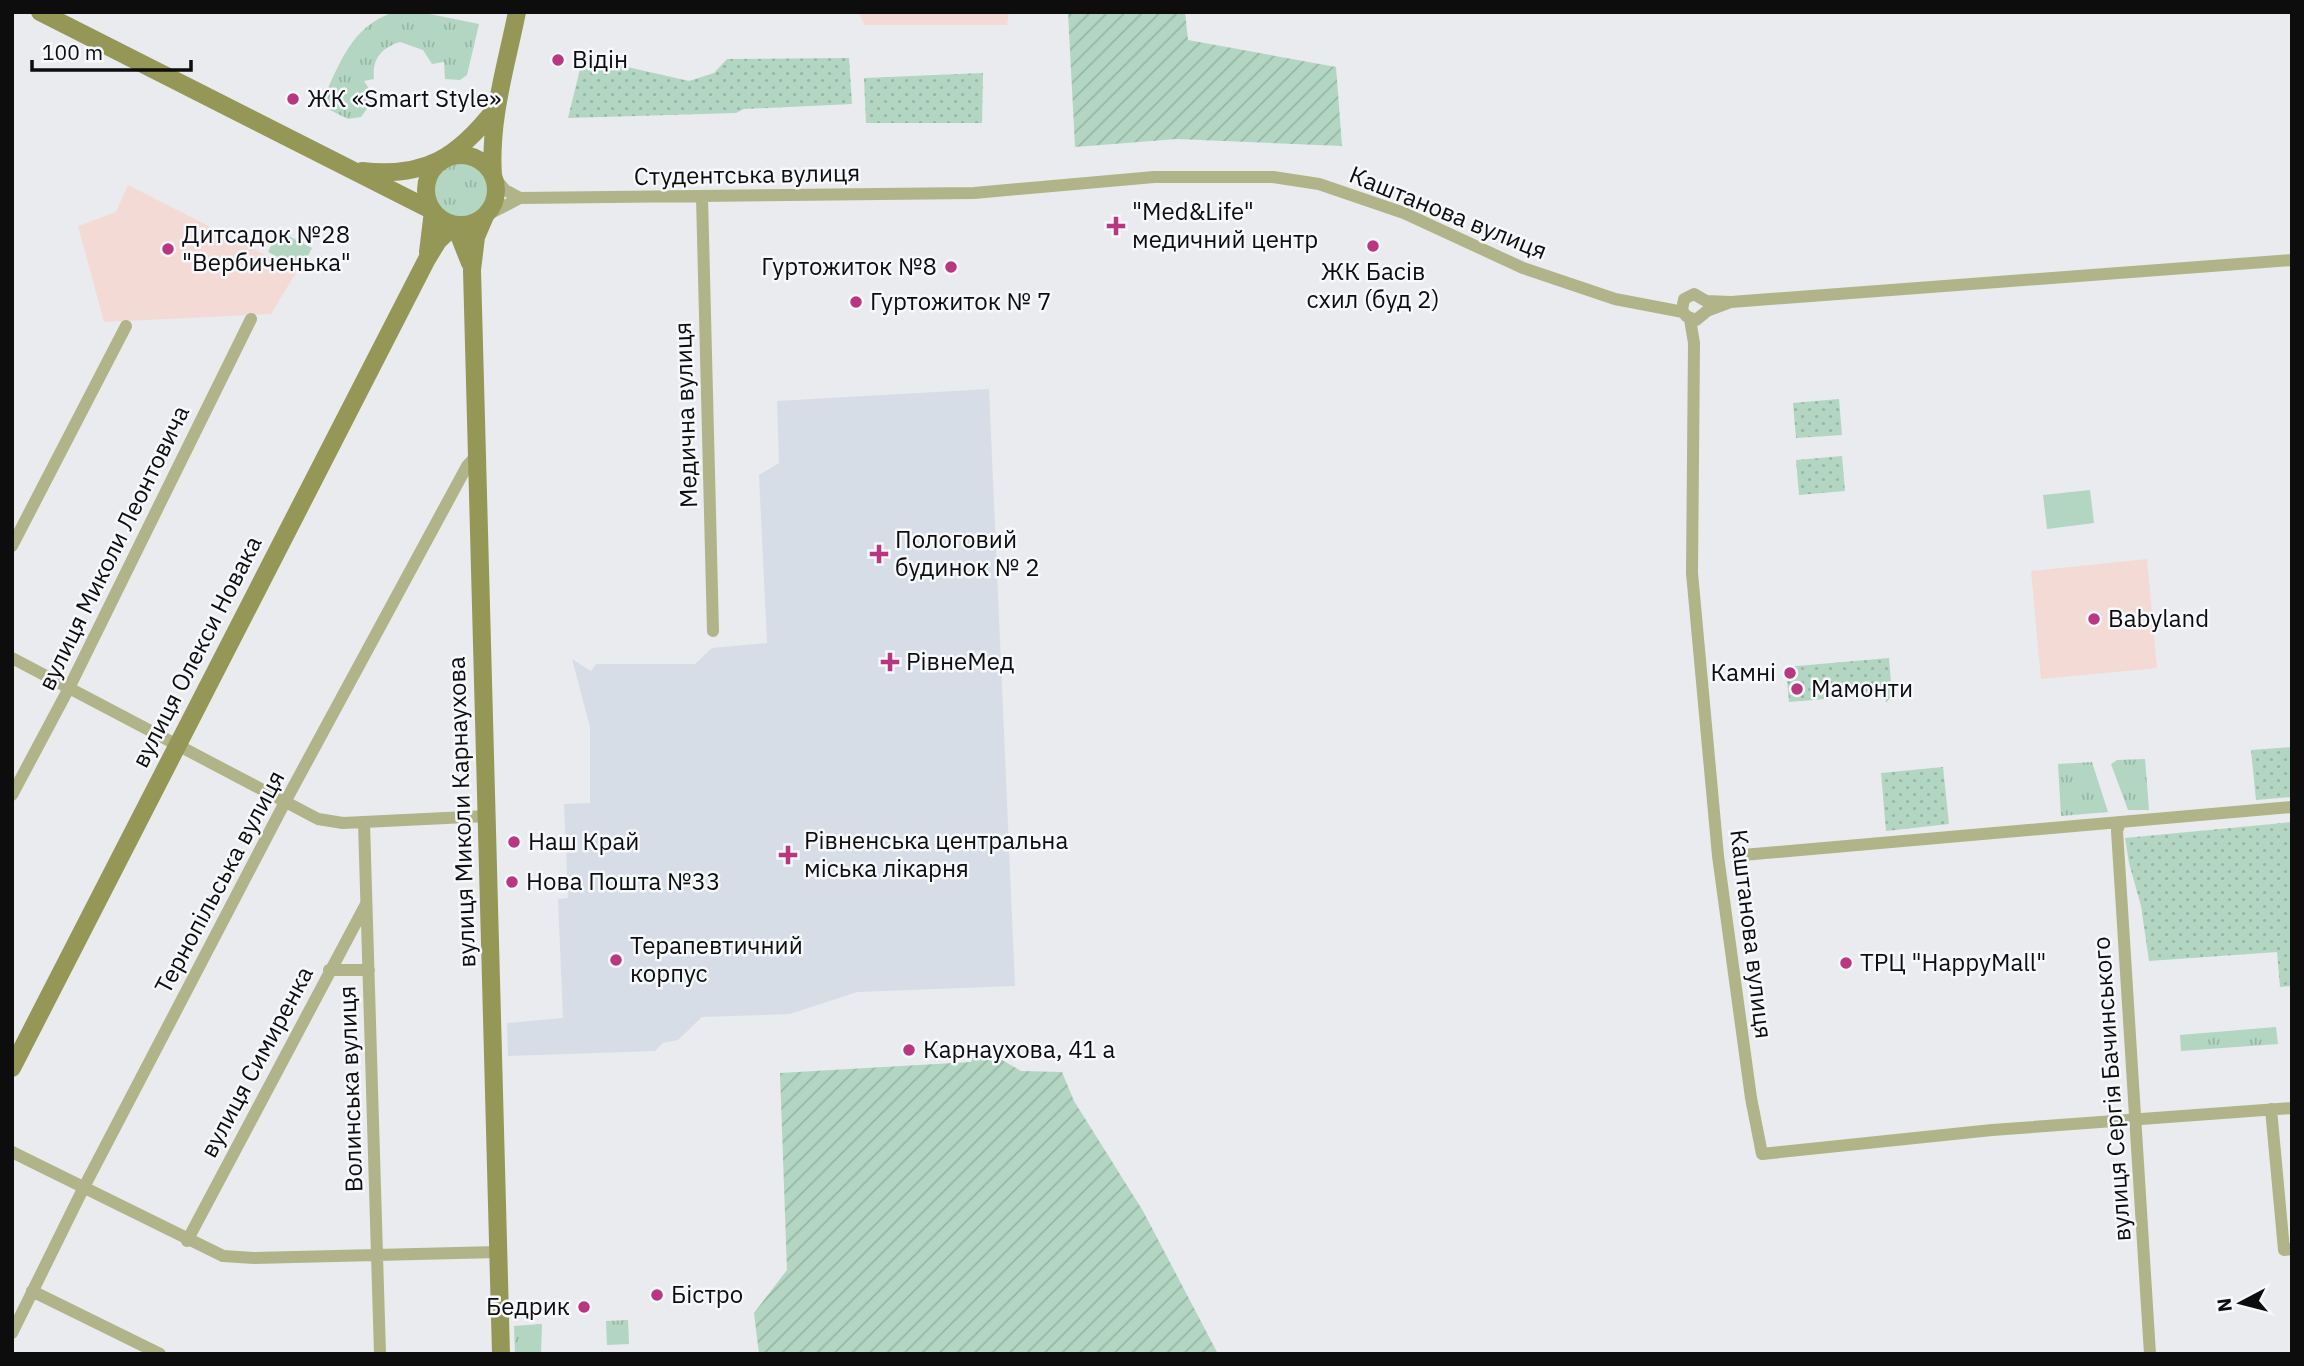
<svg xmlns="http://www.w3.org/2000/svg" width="2304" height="1366" font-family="'IBM Plex Sans',sans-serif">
	<defs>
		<pattern id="grass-tufts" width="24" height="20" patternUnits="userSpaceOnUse" patternTransform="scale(1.75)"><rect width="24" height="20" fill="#b2d6c2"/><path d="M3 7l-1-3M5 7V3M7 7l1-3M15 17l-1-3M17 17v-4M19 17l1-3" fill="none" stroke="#98b6a6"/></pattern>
		<pattern id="park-dots" width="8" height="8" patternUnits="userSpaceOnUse" patternTransform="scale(1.75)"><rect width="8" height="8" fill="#b2d6c2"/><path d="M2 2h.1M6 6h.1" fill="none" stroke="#98b6a6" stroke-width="1.8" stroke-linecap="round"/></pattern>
		<pattern id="garden-furrows" width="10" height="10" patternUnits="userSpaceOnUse" patternTransform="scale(1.75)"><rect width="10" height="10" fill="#b2d6c2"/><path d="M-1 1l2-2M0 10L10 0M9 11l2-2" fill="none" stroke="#98b6a6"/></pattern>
	</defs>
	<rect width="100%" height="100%" fill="#e9ebee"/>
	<path fill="#f4dad5" d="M858 12H1009L1007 25H865Z
		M128 185 297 271 271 314 104 322 78 226 116 212Z
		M2147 559 2157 668 2041 679 2031 571Z"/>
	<path fill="#d7dde6" d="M989 389 1015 986 857 992 790 1014 702 1017 678 1040 663 1043 655 1051 508 1056 507 1023 563 1018 558 899 568 898 564 804 590 803V727L572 659 591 671 596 664H695L712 648 767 643 759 475 779 463 777 401Z"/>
	<path fill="url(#grass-tufts)" d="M395 12H420L479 24 467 75 460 80 445 79 444 62 432 64 423 50 400 42C381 48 372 59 374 79L364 81 375 98 361 117 348 119 320 105C339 67 350 25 395 12Z
		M433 190a28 28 0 1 1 56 0a28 28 0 1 1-56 0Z
		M2145 759 2149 810H2128L2111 764 2117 760Z
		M2092 762 2108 812 2061 816 2058 764Z
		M2276 1027 2278 1044 2181 1051 2180 1035Z
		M628 1320 629 1344 607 1345 606 1321Z
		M542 1324 541 1354H515L514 1326Z"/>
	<path fill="url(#park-dots)" d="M583 57 689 81 714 73 727 59 849 58 852 104 744 109 736 113 568 118Z
		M983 73 982 123H866L864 78Z
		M1839 399 1842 435 1796 438 1793 403Z
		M1842 456 1845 491 1799 495 1796 460Z
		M1889 658 1892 695 1886 703 1885 694 1789 702 1786 667Z
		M2292 747V797L2256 800 2251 750Z
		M1943 767 1949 824 1886 831 1881 773Z
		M2292 822V986L2280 987 2277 952 2149 961 2141 906 2129 863 2125 838Z"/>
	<path fill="url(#garden-furrows)" d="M1068 12H1185L1188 40 1336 67 1342 146 1177 139 1075 147Z
		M978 1046 1021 1071 1062 1072 1074 1101 1143 1211 1218 1354H759L754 1313 787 1270 780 1073 971 1062Z"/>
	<path fill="#b2d6c2" d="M279 231 312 248 301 269 268 252Z
		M2090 490 2094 523 2047 529 2043 495Z"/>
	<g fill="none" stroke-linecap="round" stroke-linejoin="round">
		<path stroke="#b1b389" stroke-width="12" d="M493 176 505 190 520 198
			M702 197 713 631
			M485 216 520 198 974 193 1154 177H1273L1319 184 1404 213 1523 268 1615 299 1683 312
			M1731 302 1707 311 1696 320 1686 316 1682 310 1684 299 1694 294 1706 301 1731 302 2292 260
			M1690 319 1694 343 1692 573 1718 856 1751 1098 1762 1154 1992 1130 2292 1108
			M12 546 126 326
			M12 658 318 819 343 823 487 816
			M12 795 69 688 251 319
			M2120 822 2117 831 2121 893 2150 1354
			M364 823 380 1354
			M1743 855 2292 807
			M329 970H369
			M2271 1109 2284 1250 2292 1249
			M12 1152 223 1256 254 1258 498 1252
			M187 1241 366 904
			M32 1291 160 1354
			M12 1333 83 1189 284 804 467 466 476 456"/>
		<path stroke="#959757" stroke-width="18" d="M40 12 433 211 428 252
			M426 190a35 35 0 1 1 70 0a35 35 0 1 1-70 0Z
			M362 171C426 178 458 157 496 108
			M493 176C489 120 506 67 517 12
			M485 216 476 237 472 270 501 1354
			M12 1068 427 259 438 241 455 225 470 263"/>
	</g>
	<g fill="#b83780" stroke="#f6f8fb" stroke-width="2.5">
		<circle cx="558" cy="60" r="7"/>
		<circle cx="293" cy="99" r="7"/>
		<path d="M1112.5 215.5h7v7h7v7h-7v7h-7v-7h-7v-7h7z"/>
		<circle cx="1373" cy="246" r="7"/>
		<circle cx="168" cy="249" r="7"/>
		<circle cx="951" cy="267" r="7"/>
		<circle cx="856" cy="302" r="7"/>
		<path d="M875.5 543.5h7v7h7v7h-7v7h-7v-7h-7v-7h7z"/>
		<circle cx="2094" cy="619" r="7"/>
		<path d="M886.5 651.5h7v7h7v7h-7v7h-7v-7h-7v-7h7z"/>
		<circle cx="1790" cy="673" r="7"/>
		<circle cx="1797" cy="689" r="7"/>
		<circle cx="514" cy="842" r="7"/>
		<path d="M784.5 844.5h7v7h7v7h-7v7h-7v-7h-7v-7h7z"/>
		<circle cx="512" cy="882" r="7"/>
		<circle cx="616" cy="960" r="7"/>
		<circle cx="1846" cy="963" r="7"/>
		<circle cx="909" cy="1050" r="7"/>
		<circle cx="657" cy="1295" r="7"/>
		<circle cx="584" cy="1307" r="7"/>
	</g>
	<g text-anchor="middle" stroke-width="5" stroke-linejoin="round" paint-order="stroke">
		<g font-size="24" fill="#0d0d0e" stroke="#f6f8fb" text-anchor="start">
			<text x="572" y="68">Відін</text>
			<text x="307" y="107">ЖК «Smart Style»</text>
			<text x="1132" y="220">"Med&amp;Life"<tspan x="1132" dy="28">медичний центр</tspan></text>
			<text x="182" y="243">Дитсадок №28<tspan x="182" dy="28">"Вербиченька"</tspan></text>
			<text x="937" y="275" text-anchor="end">Гуртожиток №8</text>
			<text x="1373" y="280" text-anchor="middle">ЖК Басів<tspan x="1373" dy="28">схил (буд 2)</tspan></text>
			<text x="870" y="310">Гуртожиток № 7</text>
			<text x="895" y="548">Пологовий<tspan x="895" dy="28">будинок № 2</tspan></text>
			<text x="2108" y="627">Babyland</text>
			<text x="906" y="670">РівнеМед</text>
			<text x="1776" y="681" text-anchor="end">Камні</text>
			<text x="1811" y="697">Мамонти</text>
			<text x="804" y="849">Рівненська центральна<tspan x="804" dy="28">міська лікарня</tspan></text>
			<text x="528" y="850">Наш Край</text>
			<text x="526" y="890">Нова Пошта №33</text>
			<text x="630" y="954">Терапевтичний<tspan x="630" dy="28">корпус</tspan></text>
			<text x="1860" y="971">ТРЦ "HappyMall"</text>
			<text x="923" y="1058">Карнаухова, 41 а</text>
			<text x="671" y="1303">Бістро</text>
			<text x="570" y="1315" text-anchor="end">Бедрик</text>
		</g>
		<g font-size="24" fill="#0d0d0e" stroke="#f6f8fb">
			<text transform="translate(747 175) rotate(-1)" y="8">Студентська вулиця</text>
			<text transform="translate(1448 213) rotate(22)" y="8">Каштанова вулиця</text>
			<text transform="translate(686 415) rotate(-92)" y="8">Медична вулиця</text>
			<text transform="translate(114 548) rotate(-64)" y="8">вулиця Миколи Леонтовича</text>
			<text transform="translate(197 652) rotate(-63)" y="8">вулиця Олекси Новака</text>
			<text transform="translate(462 812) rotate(-92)" y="8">вулиця Миколи Карнаухова</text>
			<text transform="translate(220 882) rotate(-62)" y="8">Тернопільська вулиця</text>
			<text transform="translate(1751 934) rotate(83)" y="8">Каштанова вулиця</text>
			<text transform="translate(257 1062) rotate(-62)" y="8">вулиця Симиренка</text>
			<text transform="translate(351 1089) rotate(-92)" y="8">Волинська вулиця</text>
			<text transform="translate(2112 1089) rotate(-94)" y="8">вулиця Сергія Бачинського</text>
		</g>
	</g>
	<rect width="2304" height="1366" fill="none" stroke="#0d0d0e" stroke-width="28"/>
	<g transform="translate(2241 1303) rotate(263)" stroke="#f6f8fb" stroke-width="5" paint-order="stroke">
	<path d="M0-5L12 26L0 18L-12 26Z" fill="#0d0d0e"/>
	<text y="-10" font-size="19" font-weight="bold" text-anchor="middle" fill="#0d0d0e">N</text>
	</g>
	<path d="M32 60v10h159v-10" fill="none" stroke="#0d0d0e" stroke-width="3.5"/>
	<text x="42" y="60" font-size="21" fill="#0d0d0e" stroke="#f6f8fb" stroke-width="5" paint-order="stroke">100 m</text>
</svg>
